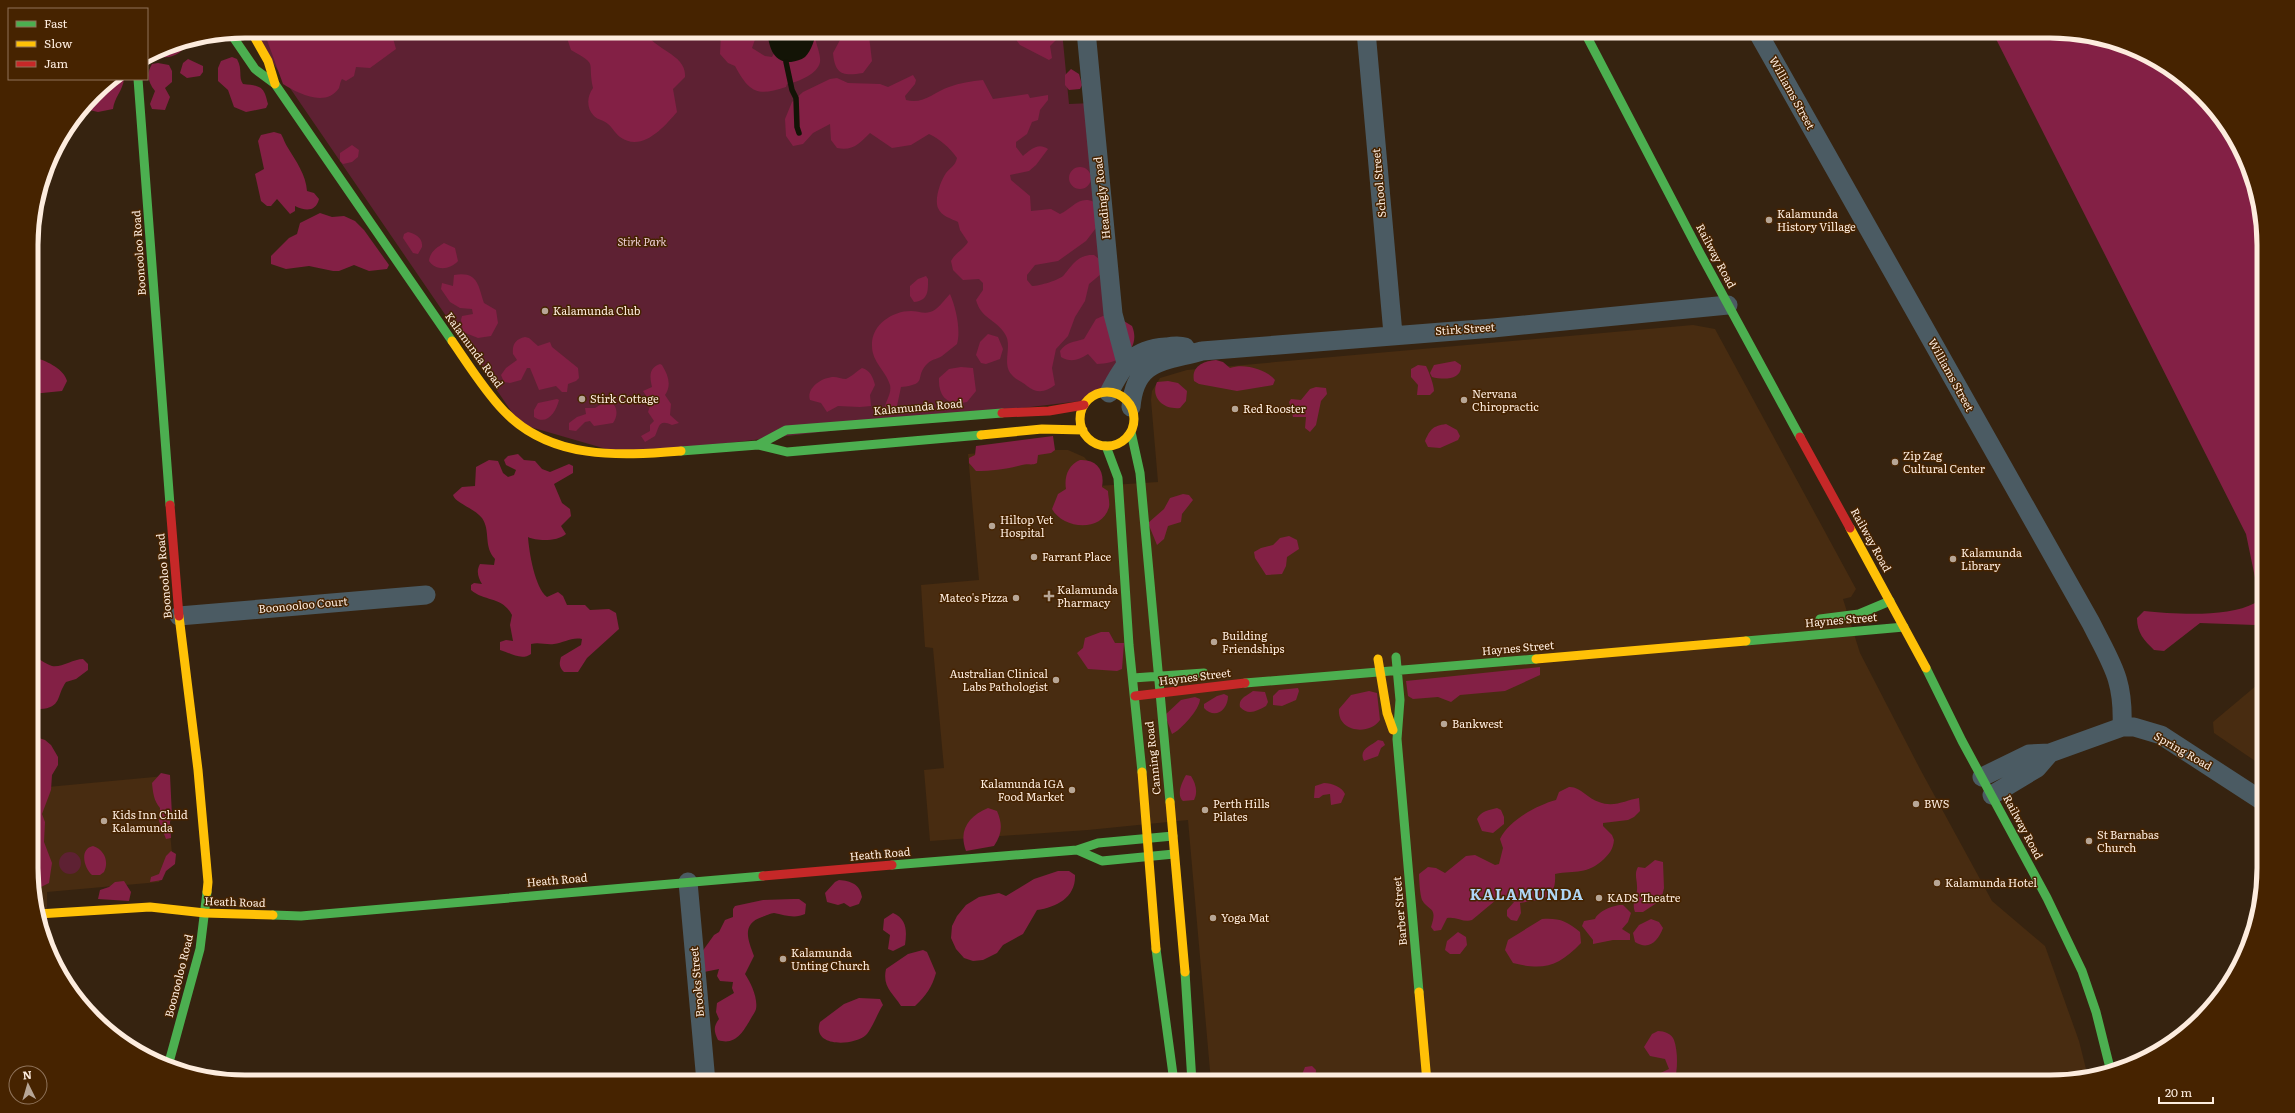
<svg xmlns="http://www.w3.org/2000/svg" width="2295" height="1113" font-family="Literata,serif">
	<rect width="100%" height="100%" fill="#362310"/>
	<path fill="#482c11" d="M1693 325 1715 329 1856 589 1851 597 1843 599 1860 653 1920 769 1992 901 2045 946 2079 1041 2088 1077 2063 1082H1211L1188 820 1088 830 930 841 924 770 944 768 933 648 925 647 921 585 979 580 968 454 1018 450H1068L1084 457 1094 468 1097 486 1158 482 1151 400 1152 391 1160 378 1187 370Z
		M2263 680 2264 767 2214 733 2213 722Z
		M33 745 37 788 165 776 172 854 159 882 47 892V913L38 914 33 896Z"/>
	<path fill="#5e2133" d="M251 31H1062L1069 104 1093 103 1126 363 1109 393 1099 394 1089 400 627 455 520 424Z
		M59 863a11 11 0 1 1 22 0a11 11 0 1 1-22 0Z"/>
	<path fill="#832045" d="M270 31H391L396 49 370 68 356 67 354 76 346 81 342 79C340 82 340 85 339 88 326 108 297 93 283 84L267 40 271 38Z
		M570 31H645C653 50 687 54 685 77L673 89 677 112C664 127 642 153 620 137 615 133 612 127 608 124 604 120 598 120 594 116 586 108 587 96 593 88 587 60 599 66 571 50L567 38Z
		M721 31H758L752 48 765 56 772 57 786 31 815 37C816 45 821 54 820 62 818 74 798 82 787 84L786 87C757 97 749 92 735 66L728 63 720 54Z
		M838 31H881L869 36 872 61 863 73C843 76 835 75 833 53L840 40Z
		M1014 31H1074L1058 38 1050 46 1052 58 1049 60 1020 45 1017 41Z
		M1992 31H2050L2092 35 2144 53 2180 75 2220 115 2248 164 2262 218 2263 637 2255 625 2200 623 2164 651 2154 650C2144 640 2137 633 2137 618L2144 611C2174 614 2228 618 2255 603L2258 592 2246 534Z
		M187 43C181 56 166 61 153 54L164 47Z
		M232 57 237 59C243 70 238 77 243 84 261 86 264 86 268 104L266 108 246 112 234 107 228 90 218 81V68L221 61Z
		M188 59 203 66V72L200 76 187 78 180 73 183 63Z
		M158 63 169 65 172 71V82L165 88 170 97 165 110 152 109 150 104 155 91C148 82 146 74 152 64Z
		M1071 69 1079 74 1082 85 1080 89 1069 90 1065 85V75Z
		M913 75 916 80 915 84 905 96 906 100C923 105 934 92 949 87 960 83 971 81 983 80L993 99 1028 94 1030 98 1048 95V100L1040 110 1038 120 1032 122 1027 134 1016 142V147L1023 156C1030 150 1038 142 1048 149L1036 165 1029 171 1010 175 1011 180 1030 196 1031 211 1051 209 1060 214C1072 209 1079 195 1094 202L1096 228 1086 241 1058 261 1035 265 1027 275V280L1032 286C1039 286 1060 280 1064 275 1073 264 1079 254 1094 255L1099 259 1101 274 1089 284 1085 301 1075 317 1068 336 1056 349 1052 368 1055 385C1046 392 1037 394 1027 386 1023 382 1016 380 1012 375 1001 364 1013 346 1005 334 996 319 981 319 976 300L983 290V283L979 279 963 280 953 270 951 261C956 252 963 250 968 242L960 230 958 222C952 219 941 216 938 208 934 199 941 180 946 173 951 167 955 166 957 158 950 148 940 139 929 134L911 145 892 148 870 133C859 144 853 151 837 148L831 140 830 124 813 133 803 144 793 146 786 136 785 119 792 102 803 92 830 79 837 78 848 83 880 84 888 87Z
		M112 79H124C123 90 114 98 113 109L98 112 85 109 104 84Z
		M274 132 281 134C284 139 285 144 288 148 296 161 306 175 307 191L314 193 319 199C316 212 305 211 295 206V211L290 214 277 199 271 206H267L261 201 255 174 264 169 258 141 261 135Z
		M352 145 359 150 358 157 352 162 343 164 340 161V153Z
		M1069 178a11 11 0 1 1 22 0a11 11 0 1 1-22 0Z
		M320 213 332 217 344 216 355 221 364 230 389 265 387 269 369 271 354 265 339 271H333L309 266 286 269 271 264V256L289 238 297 234 300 223Z
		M408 232C416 234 423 238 422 247L418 254 413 253 403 238 404 234Z
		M444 243 455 248 458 261C450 270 436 271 429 261 430 252 436 248 444 243Z
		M454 275C478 271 478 285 484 303L496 310 498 323 491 336 478 338 463 332 461 320 462 316 473 314 472 309 460 308 450 302 441 289 442 283 453 286Z
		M926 276 928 279C928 290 929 301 914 302L910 296V286L918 279Z
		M950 294C956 308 961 330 957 344 952 348 947 352 942 356 938 359 932 359 928 363 913 377 930 384 901 387L897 406 893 410 885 409C885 400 892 395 890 385 886 371 872 362 872 346 871 325 892 311 911 311 917 311 924 314 930 312 938 310 944 300 950 294Z
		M1103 316 1119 318 1132 326C1142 350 1118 364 1097 364L1088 354C1079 360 1071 363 1061 357L1060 351C1066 342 1074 342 1084 339L1096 319Z
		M988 334 998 337 1003 349 1000 359 986 364 981 363 976 355 980 342Z
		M525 337 529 338 538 346 550 342 552 347 578 368 579 378 576 381 568 384 567 392H562L556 386 539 390 530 368H527L521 380 510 383 504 382 501 375 506 368 517 360 513 354C512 345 515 339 525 337Z
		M37 358C48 362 64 369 67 381L62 391 32 394V372L36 375 38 369 35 361Z
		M1216 360 1223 362 1230 368C1244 363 1266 369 1275 380L1273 385 1237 391 1199 384 1194 381C1191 366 1204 361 1216 360Z
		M1455 361 1461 365C1462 380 1444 380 1432 377L1430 373 1434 365Z
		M660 364 662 365C668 375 672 385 665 395L671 404 670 415 679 423 672 425C658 418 659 428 655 436L645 442 641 436 650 431V425L654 421 648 412 650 406 658 401 647 397 643 391 652 387C650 378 648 368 660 364Z
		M1418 365 1426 366C1429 372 1434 385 1434 391L1430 395H1417L1418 385 1411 377V369Z
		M961 367 973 368 976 391 967 402C949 406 938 398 939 378L949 369Z
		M862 368C870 370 873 377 875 385L870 395 871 406 860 407 838 406 827 412 821 403 810 400C806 388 822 377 834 377 837 377 842 379 846 379 851 377 857 371 862 368Z
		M1168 381 1178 383 1187 391 1186 401 1180 408C1164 410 1150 398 1157 382Z
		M1316 387 1326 388 1327 394 1321 401 1316 425 1310 432 1305 428 1306 417H1293L1289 402 1291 399 1301 400 1310 389Z
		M557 399 559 400C556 412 547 426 534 417V410L538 403Z
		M605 402H611C618 407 618 416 613 423L594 426 590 421 585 422 576 431 569 430V423L577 417 586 414 585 408H595Z
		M1446 424 1457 430 1460 436 1458 440 1440 448 1428 447 1425 441C1430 429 1433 426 1446 424Z
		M1053 436 1055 450 1051 453 1038 455 1037 463C1031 466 1028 463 1022 465 1007 469 993 471 976 471L969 463V458L975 455 976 446Z
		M518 454 524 460 535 461 542 469 550 472 569 464 573 466V473L554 484 562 503 570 509 571 516 561 526 566 534C557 542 536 541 528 537 529 552 535 588 547 597L558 592 563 596 567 605H585L590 610 609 609 616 613 619 629 587 658 578 672H564C559 667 559 664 561 657L581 645 582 639C571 637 564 643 554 644 546 645 539 642 531 644V654C521 661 511 653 500 650V642L506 640 513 641 510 625 512 615C502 596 485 602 471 590V585L474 583 482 584C478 577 476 571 480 564L494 565 495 559C483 546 491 531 482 518 474 508 455 503 453 495L462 487 475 486 476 467 489 460 498 461 503 473 508 477 514 475 516 470 506 465 504 460 508 456Z
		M1080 460C1097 459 1105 471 1102 487L1108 491C1108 496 1110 502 1109 507 1102 533 1063 529 1052 509L1058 494 1066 489C1064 477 1068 465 1080 460Z
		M1183 494 1189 495 1193 500 1182 514 1181 522 1168 526 1164 539 1157 545 1148 523 1164 509 1170 498Z
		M1289 536 1297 540 1299 549 1287 557 1286 566 1282 574 1266 575 1255 558 1254 552 1261 548 1273 545 1280 538Z
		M1101 632H1109L1115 643H1124L1122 669 1117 671 1088 669 1077 653 1083 648 1085 638Z
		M32 655C39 658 45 664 52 666 61 668 73 659 83 659L88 664V670L76 679 66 682C56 696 62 708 40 709L33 721Z
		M1540 667V675L1505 691 1460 695 1451 702 1438 697 1413 699 1408 696 1406 681Z
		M1298 688 1299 691 1296 700 1282 706 1273 705V696L1279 690Z
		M1253 691 1265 692 1268 702 1266 706C1257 711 1248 716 1240 707 1238 698 1247 696 1253 691Z
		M1369 691 1377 693 1380 720C1369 736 1337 732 1339 709L1351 695Z
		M1224 694 1228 696C1228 710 1215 720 1204 708V704L1217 696Z
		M1195 697 1200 699C1200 709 1181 730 1172 734L1165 715 1181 700Z
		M33 736 45 740 51 745 58 757V765L52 775 51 790 42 814 45 822 44 842 52 863 49 883 33 891Z
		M1378 740 1383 741 1385 745 1381 748 1378 756 1364 761C1358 749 1371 746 1378 740Z
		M161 773 170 775 172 816 170 822 171 838 166 839 159 821 160 808C154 801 153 793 152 783Z
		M1186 775 1191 776C1196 784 1198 792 1194 800L1183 801C1176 795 1182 782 1186 775Z
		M1324 783C1332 783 1342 787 1345 794L1341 803 1331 805 1330 794 1323 795 1319 798H1314L1315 786Z
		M1569 787C1580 786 1588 799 1599 802 1614 808 1626 800 1639 798L1640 811 1634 817 1628 820 1603 823V826L1612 835 1614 840C1613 849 1610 853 1604 859 1587 875 1576 870 1555 874 1557 902 1539 899 1520 903L1521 913 1517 921 1511 920 1507 916V910L1514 902 1501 898 1496 900 1472 920C1464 923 1456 916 1447 918L1441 930 1434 931 1431 927C1438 906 1429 912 1422 900 1420 895 1419 880 1419 874L1428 867 1436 868 1445 873 1466 856 1475 855 1495 865 1499 864 1503 848 1500 839C1508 821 1537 805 1556 800L1559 792Z
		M988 808 997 811C1003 825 1002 834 994 846L966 851C958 830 969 816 988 808Z
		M1497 808 1501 810 1504 817V824L1493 833 1482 831 1477 819C1481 811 1489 810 1497 808Z
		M93 846C105 850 109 862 104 872L100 875H92C84 868 79 849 93 846Z
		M171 851 176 854 175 864 166 871 162 880 150 882 151 877 159 874 166 856Z
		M1655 860 1663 862 1664 888 1661 900 1643 912H1635C1631 902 1638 896 1637 886 1637 879 1634 874 1638 867L1645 868Z
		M1058 871H1069L1075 875C1076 897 1057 907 1037 910L1023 934 1003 945 997 953 983 960 973 961 964 958 956 949 951 938 952 926 957 916 966 905 979 897 999 893 1006 896 1034 879Z
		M839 880C851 881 860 884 862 897L859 904 850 907 844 903 838 905 827 902 825 893 835 882Z
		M124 881 131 892 129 901 98 899 100 890 109 887 115 882Z
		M793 899H799L806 904 805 914C795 919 784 915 774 913 771 913 765 916 762 917 741 924 748 940 754 956L745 974C751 983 758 998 756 1009 755 1013 752 1016 750 1020 743 1032 735 1046 718 1040 714 1031 713 1027 719 1019L716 1012 717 1003 734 993 732 988 733 982 720 981 717 976 719 969 704 972 699 956 714 935 719 932 725 920 733 917V909L735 906 763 900Z
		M1623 905 1631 913 1628 922 1622 929 1630 934V940H1613L1593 944V940L1582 926 1584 921 1595 919C1598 911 1615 904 1623 905Z
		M893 913C907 919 907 931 905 945L893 951 888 949 890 935 883 930 884 919Z
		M1542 919C1560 918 1566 921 1580 932L1581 943C1559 966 1544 971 1513 963L1505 950 1508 940Z
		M1651 919 1659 922 1663 928C1658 941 1649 951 1635 942L1633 933 1639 925Z
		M1458 932 1466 937 1467 945 1460 954H1450L1445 950 1447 941Z
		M923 950 927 952 936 973C932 987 926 996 915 1006H901C893 993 882 987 886 969L908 954Z
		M859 998 880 999 883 1005C878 1012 872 1029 866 1035 854 1046 811 1048 820 1022L844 1004Z
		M1658 1031C1664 1031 1672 1034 1674 1040 1678 1051 1678 1071 1674 1082H1652V1077L1669 1069 1665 1059 1650 1056 1644 1047 1652 1034Z
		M1312 1066 1316 1070 1315 1082H1299L1305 1067Z"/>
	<path fill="#131406" d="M767 31H817C814 40 812 50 805 57 801 60 796 61 791 62 772 63 769 45 767 31Z"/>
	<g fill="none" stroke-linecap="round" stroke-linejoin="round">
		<path stroke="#131406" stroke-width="5.5" d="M786 62 792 90 796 98 797 127 799 133"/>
		<path stroke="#4b5b63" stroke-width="19" d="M1086 31 1113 314 1126 363
			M1366 31 1393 334
			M1757 31 2091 623C2112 665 2124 679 2122 727
			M1109 393C1123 365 1133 349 1166 347 1172 346 1179 345 1185 347
			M1131 407C1135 359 1164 362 1202 351L1493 328 1728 305
			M179 616 426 595
			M1982 777 2029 754 2050 753 2122 727H2134L2161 735 2264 802
			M1992 795 2037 768 2050 753
			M688 882 706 1082"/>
		<path stroke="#4caf50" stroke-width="9" d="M1584 31 1701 255 1800 437
			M231 34 255 69 275 84 452 341
			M138 79 170 505
			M1131 432 1140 473 1170 802
			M758 445 786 430 1002 413
			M1106 446 1118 478 1129 645 1142 772
			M681 451 758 445 787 452 981 435
			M1820 619 1859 614 1890 601
			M1746 641 1904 627
			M1396 657 1400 700 1397 739 1419 992
			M1926 668 1962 741 2047 898 2082 971 2096 1012 2111 1072
			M1133 678 1204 673
			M1245 683 1536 659
			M1077 850 1102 861 1174 854
			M892 865 1077 850 1098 843 1173 836
			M273 915 301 916 763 876
			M1156 949 1174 1082
			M1185 972 1192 1082
			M168 1066 200 949 207 892"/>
		<path stroke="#ffc107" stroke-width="9" d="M251 31 268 61 275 84
			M452 341C468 364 484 390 503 410 550 460 619 456 681 451
			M1080 419a27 27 0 1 1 54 0a27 27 0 1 1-54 0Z
			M981 435 1042 429 1083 430
			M1850 528 1926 668
			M179 616 198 770 208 882 207 892
			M1378 659 1387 713 1393 730
			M1536 659 1746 641
			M1142 772 1156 949
			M1170 802 1185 972
			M38 914 150 907 205 913 273 915
			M1419 992 1427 1082"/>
		<path stroke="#c62828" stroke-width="9" d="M1002 413 1049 411 1084 405
			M1800 437 1850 528
			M170 505 179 616
			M1135 696 1245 683
			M763 876 892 865"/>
	</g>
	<g fill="#b7a696" stroke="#462300" stroke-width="1.5">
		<circle cx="1769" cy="220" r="4"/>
		<circle cx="545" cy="311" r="4"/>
		<circle cx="582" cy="399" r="4"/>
		<circle cx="1464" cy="400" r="4"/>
		<circle cx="1235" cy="409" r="4"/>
		<circle cx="1895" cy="462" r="4"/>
		<circle cx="992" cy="526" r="4"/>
		<circle cx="1034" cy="557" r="4"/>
		<circle cx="1953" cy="559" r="4"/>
		<path d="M1047 590h4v4h4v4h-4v4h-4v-4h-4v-4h4z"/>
		<circle cx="1016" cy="598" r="4"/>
		<circle cx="1214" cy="642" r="4"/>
		<circle cx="1056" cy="680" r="4"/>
		<circle cx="1444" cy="724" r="4"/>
		<circle cx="1072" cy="790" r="4"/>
		<circle cx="1916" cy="804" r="4"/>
		<circle cx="1205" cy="810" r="4"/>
		<circle cx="104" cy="821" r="4"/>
		<circle cx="2089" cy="841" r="4"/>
		<circle cx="1937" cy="883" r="4"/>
		<circle cx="1599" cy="898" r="4"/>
		<circle cx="1213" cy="918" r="4"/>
		<circle cx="783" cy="959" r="4"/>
	</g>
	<g text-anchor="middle" stroke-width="3" stroke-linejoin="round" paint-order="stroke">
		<g font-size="11" fill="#fdecde" stroke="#462300">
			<text transform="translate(1792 93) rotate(61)" y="4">Williams Street</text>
			<text transform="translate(1379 183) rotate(-95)" y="4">School Street</text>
			<text transform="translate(1102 198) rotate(-96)" y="4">Headingly Road</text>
			<text transform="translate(139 253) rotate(-94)" y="4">Boonooloo Road</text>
			<text transform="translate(1716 256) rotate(62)" y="4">Railway Road</text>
			<text transform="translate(1465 329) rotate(-4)" y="4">Stirk Street</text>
			<text transform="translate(474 350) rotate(54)" y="4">Kalamunda Road</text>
			<text transform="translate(1951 375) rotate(61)" y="4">Williams Street</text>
			<text transform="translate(918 407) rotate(-5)" y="4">Kalamunda Road</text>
			<text transform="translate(1871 540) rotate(61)" y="4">Railway Road</text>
			<text transform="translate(164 576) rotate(-95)" y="4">Boonooloo Road</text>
			<text transform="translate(303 605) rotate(-5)" y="4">Boonooloo Court</text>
			<text transform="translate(1841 620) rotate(-5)" y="4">Haynes Street</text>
			<text transform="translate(1518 648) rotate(-5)" y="4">Haynes Street</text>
			<text transform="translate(1195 677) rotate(-7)" y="4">Haynes Street</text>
			<text transform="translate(2183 751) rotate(30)" y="4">Spring Road</text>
			<text transform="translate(1153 758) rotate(-96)" y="4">Canning Road</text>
			<text transform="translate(2023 827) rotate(62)" y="4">Railway Road</text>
			<text transform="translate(880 854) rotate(-5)" y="4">Heath Road</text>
			<text transform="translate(557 880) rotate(-5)" y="4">Heath Road</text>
			<text transform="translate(235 902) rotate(2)" y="4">Heath Road</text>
			<text transform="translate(1400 911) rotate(-95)" y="4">Barber Street</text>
			<text transform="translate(179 976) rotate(-76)" y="4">Boonooloo Road</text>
			<text transform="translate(697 982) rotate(-95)" y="4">Brooks Street</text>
		</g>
		<g font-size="11" fill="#fdecde" stroke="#462300" text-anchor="start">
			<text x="1777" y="218">Kalamunda<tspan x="1777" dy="13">History Village</tspan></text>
			<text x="553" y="315">Kalamunda Club</text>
			<text x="1472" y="398">Nervana<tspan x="1472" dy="13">Chiropractic</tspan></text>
			<text x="590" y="403">Stirk Cottage</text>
			<text x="1243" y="413">Red Rooster</text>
			<text x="1903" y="460">Zip Zag<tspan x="1903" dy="13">Cultural Center</tspan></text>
			<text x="1000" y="524">Hiltop Vet<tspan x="1000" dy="13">Hospital</tspan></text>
			<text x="1961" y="557">Kalamunda<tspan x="1961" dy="13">Library</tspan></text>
			<text x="1042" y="561">Farrant Place</text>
			<text x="1057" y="594">Kalamunda<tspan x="1057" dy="13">Pharmacy</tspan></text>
			<text x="1008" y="602" text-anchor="end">Mateo's Pizza</text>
			<text x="1222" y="640">Building<tspan x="1222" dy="13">Friendships</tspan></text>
			<text x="1048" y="678" text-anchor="end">Australian Clinical<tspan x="1048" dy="13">Labs Pathologist</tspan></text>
			<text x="1452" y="728">Bankwest</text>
			<text x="1064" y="788" text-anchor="end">Kalamunda IGA<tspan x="1064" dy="13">Food Market</tspan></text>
			<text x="1213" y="808">Perth Hills<tspan x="1213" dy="13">Pilates</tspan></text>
			<text x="1924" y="808">BWS</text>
			<text x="112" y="819">Kids Inn Child<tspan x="112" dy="13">Kalamunda</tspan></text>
			<text x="2097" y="839">St Barnabas<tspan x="2097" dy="13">Church</tspan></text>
			<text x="1945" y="887">Kalamunda Hotel</text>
			<text x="1607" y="902">KADS Theatre</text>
			<text x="1221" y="922">Yoga Mat</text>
			<text x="791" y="957">Kalamunda<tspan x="791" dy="13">Unting Church</tspan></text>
		</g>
		<g font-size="11" font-style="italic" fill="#f0d1d8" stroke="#462300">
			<text x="642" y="246">Stirk Park</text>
		</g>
		<g font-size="15" font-weight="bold" letter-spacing="1" fill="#afd7f6" stroke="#462300">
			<text x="1527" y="900">KALAMUNDA</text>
		</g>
	</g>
	<path d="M0 0H2295V1113H0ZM245 38H2050A207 207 0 0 1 2257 245V868A207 207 0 0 1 2050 1075H245A207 207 0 0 1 38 868V245A207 207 0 0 1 245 38Z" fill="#462300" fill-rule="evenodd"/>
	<path fill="none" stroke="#fdecde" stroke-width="5" d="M245 38H2050A207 207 0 0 1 2257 245V868A207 207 0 0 1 2050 1075H245A207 207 0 0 1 38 868V245A207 207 0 0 1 245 38Z"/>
	<rect x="8" y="8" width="140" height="72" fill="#462300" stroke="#8f7359"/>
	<rect x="16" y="21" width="20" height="6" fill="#4caf50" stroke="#8f7359"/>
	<text x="44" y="28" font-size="12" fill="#fdecde">Fast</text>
	<rect x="16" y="41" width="20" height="6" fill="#ffc107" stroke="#8f7359"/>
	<text x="44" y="48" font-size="12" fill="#fdecde">Slow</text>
	<rect x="16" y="61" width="20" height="6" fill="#c62828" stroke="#8f7359"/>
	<text x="44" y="68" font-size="12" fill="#fdecde">Jam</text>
	<g transform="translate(28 1085) rotate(355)"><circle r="19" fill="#462300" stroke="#8f7359"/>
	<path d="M0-3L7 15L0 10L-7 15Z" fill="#b7a696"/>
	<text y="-6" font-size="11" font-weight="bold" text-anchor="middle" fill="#fdecde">N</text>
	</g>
	<path d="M2159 1097v6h54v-6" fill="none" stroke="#fdecde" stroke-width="2"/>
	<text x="2165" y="1097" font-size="12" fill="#fdecde" stroke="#462300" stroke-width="3" paint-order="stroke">20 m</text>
</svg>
